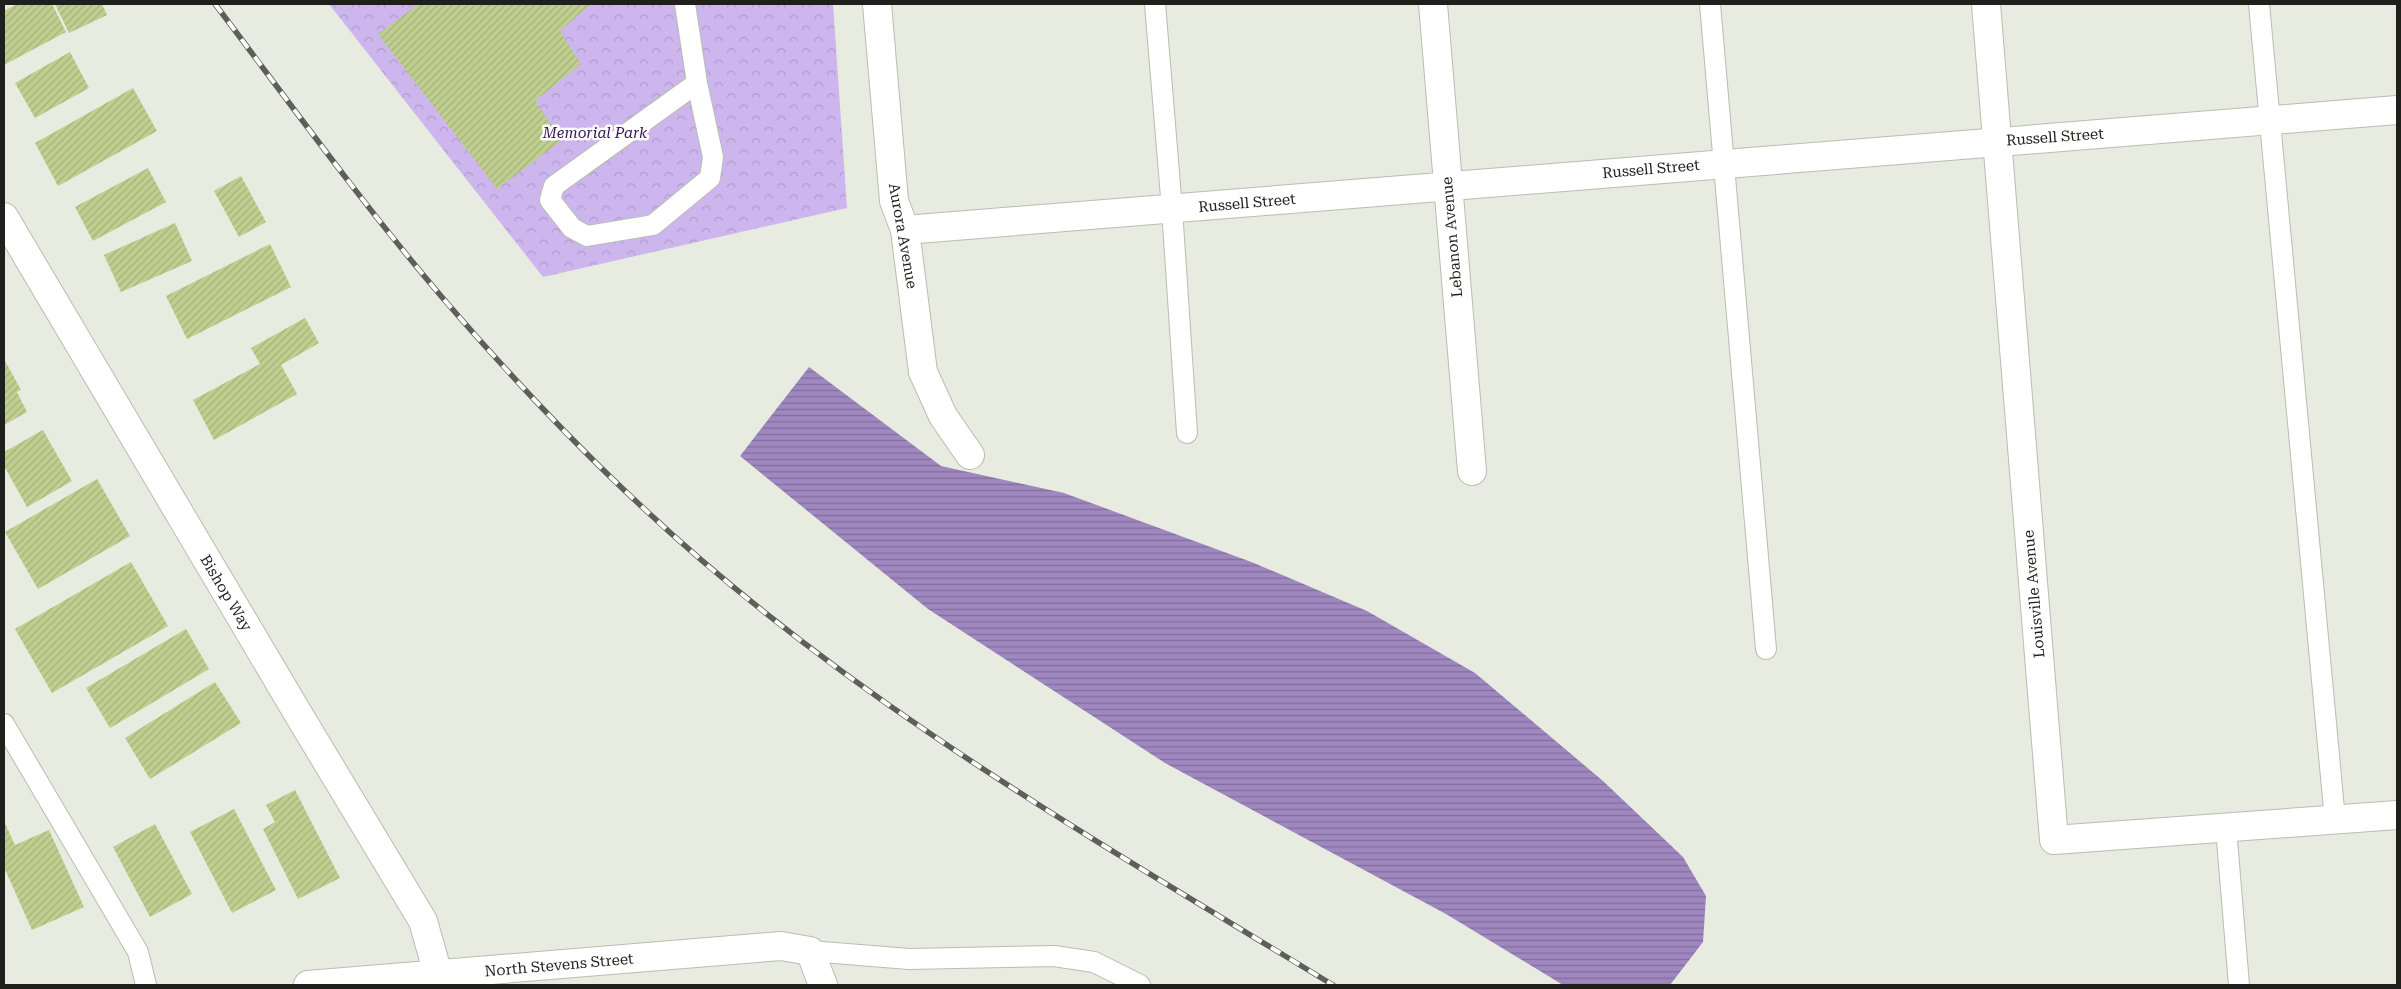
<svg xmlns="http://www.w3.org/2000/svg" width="2401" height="989" font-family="'Roboto Serif',serif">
	<defs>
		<pattern id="forest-crowns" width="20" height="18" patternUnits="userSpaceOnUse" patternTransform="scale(1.25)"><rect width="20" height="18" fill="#cdb6ee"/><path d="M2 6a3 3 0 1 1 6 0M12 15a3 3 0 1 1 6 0" fill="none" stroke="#b09ccc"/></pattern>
		<pattern id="water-rules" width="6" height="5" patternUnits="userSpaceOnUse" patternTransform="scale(1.25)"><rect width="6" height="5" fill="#9f87c0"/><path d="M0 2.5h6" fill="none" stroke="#816e9b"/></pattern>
		<pattern id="building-hatch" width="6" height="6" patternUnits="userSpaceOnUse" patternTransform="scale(1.25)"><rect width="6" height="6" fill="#c0cf8f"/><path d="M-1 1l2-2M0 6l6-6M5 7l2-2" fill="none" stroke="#a5b17b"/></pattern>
	</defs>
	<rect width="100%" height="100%" fill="#e8ebdf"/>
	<path fill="url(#forest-crowns)" d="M329 4H833L847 208 543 277Z"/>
	<path fill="url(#water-rules)" d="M809 367 941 466 1064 493 1254 563 1367 611 1475 673 1603 781 1683 857 1706 896 1703 942 1670 985H1563L1446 914 1165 763 928 609 740 456Z"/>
	<path fill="url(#building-hatch)" d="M17 4H52L66 32 4 65V11Z
		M55 4H102L107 15 69 33Z
		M419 4H591L560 31 581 64 535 101 562 140 497 189 378 34Z
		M70 52 89 88 35 118 15 83Z
		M133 88 157 131 58 186 35 143Z
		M148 168 166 202 93 241 75 207Z
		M241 176 266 222 239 237 214 191Z
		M175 223 192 261 121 292 104 255Z
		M270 244 291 287 187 339 166 296Z
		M305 318 319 343 281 365 297 394 214 440 193 400 260 364 251 348Z
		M4 359 21 390 17 392 27 412 4 425Z
		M43 430 72 481 27 507 4 466V452Z
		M97 479 130 536 38 589 5 532Z
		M131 562 168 626 52 693 15 629Z
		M186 629 209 669 110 728 86 688Z
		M215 682 241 723 150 779 125 738Z
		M295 790 340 878 298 899 263 829 275 822 266 805Z
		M234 809 276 890 232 913 190 832Z
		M4 821 15 845 49 830 84 907 32 930 4 867Z
		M155 824 192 894 150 917 113 847Z"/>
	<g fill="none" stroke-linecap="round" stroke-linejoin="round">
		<defs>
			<path id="lane" d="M685 4 697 83 713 157 710 178 653 225 587 236 572 228 550 200 554 186 697 83
				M1155 4 1172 209 1187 433
				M1710 4 1766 649
				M2259 4 2335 820
				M4 724 138 952 146 985
				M2226 828 2239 985
				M810 951 909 959 1054 956 1094 962 1140 985"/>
			<path id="street" d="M877 4 894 201 905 230 923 372 943 416 970 455
				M1433 4 1472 471
				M1986 4 2054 840 2397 815
				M4 217 300 717 423 921 438 974
				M905 230 2397 110
				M308 985 781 946 810 951 823 985"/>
		</defs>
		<use href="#lane" stroke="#b9bdb1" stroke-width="22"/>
		<use href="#street" stroke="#b9bdb1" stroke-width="30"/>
		<use href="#lane" stroke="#fff" stroke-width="20"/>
		<use href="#street" stroke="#fff" stroke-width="28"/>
		<defs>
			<path id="rail" d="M215 4C289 102 361 202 441 296 504 369 569 439 639 504 845 698 1093 839 1333 985"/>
		</defs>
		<use href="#rail" stroke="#5d5f58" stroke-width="5.5"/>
		<use href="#rail" stroke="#fff" stroke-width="4" stroke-dasharray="11" stroke-linecap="butt"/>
	</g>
	<g text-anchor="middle" stroke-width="5" stroke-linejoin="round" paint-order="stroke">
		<g font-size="15" font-style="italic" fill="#361257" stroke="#fff">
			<text x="595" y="138">Memorial Park</text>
		</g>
		<g font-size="15" fill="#1f201c" stroke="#fff">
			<text transform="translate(2055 137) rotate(-4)" y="5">Russell Street</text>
			<text transform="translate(1651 169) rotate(-5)" y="5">Russell Street</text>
			<text transform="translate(1247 203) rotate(-5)" y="5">Russell Street</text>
			<text transform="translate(903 236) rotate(80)" y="5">Aurora Avenue</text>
			<text transform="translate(1452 237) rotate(-95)" y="5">Lebanon Avenue</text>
			<text transform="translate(226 593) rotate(59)" y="5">Bishop Way</text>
			<text transform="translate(2034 594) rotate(-95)" y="5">Louisville Avenue</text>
			<text transform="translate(559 965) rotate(-5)" y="5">North Stevens Street</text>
		</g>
	</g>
	<rect width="2401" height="989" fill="none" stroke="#1f201c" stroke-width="10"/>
</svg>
